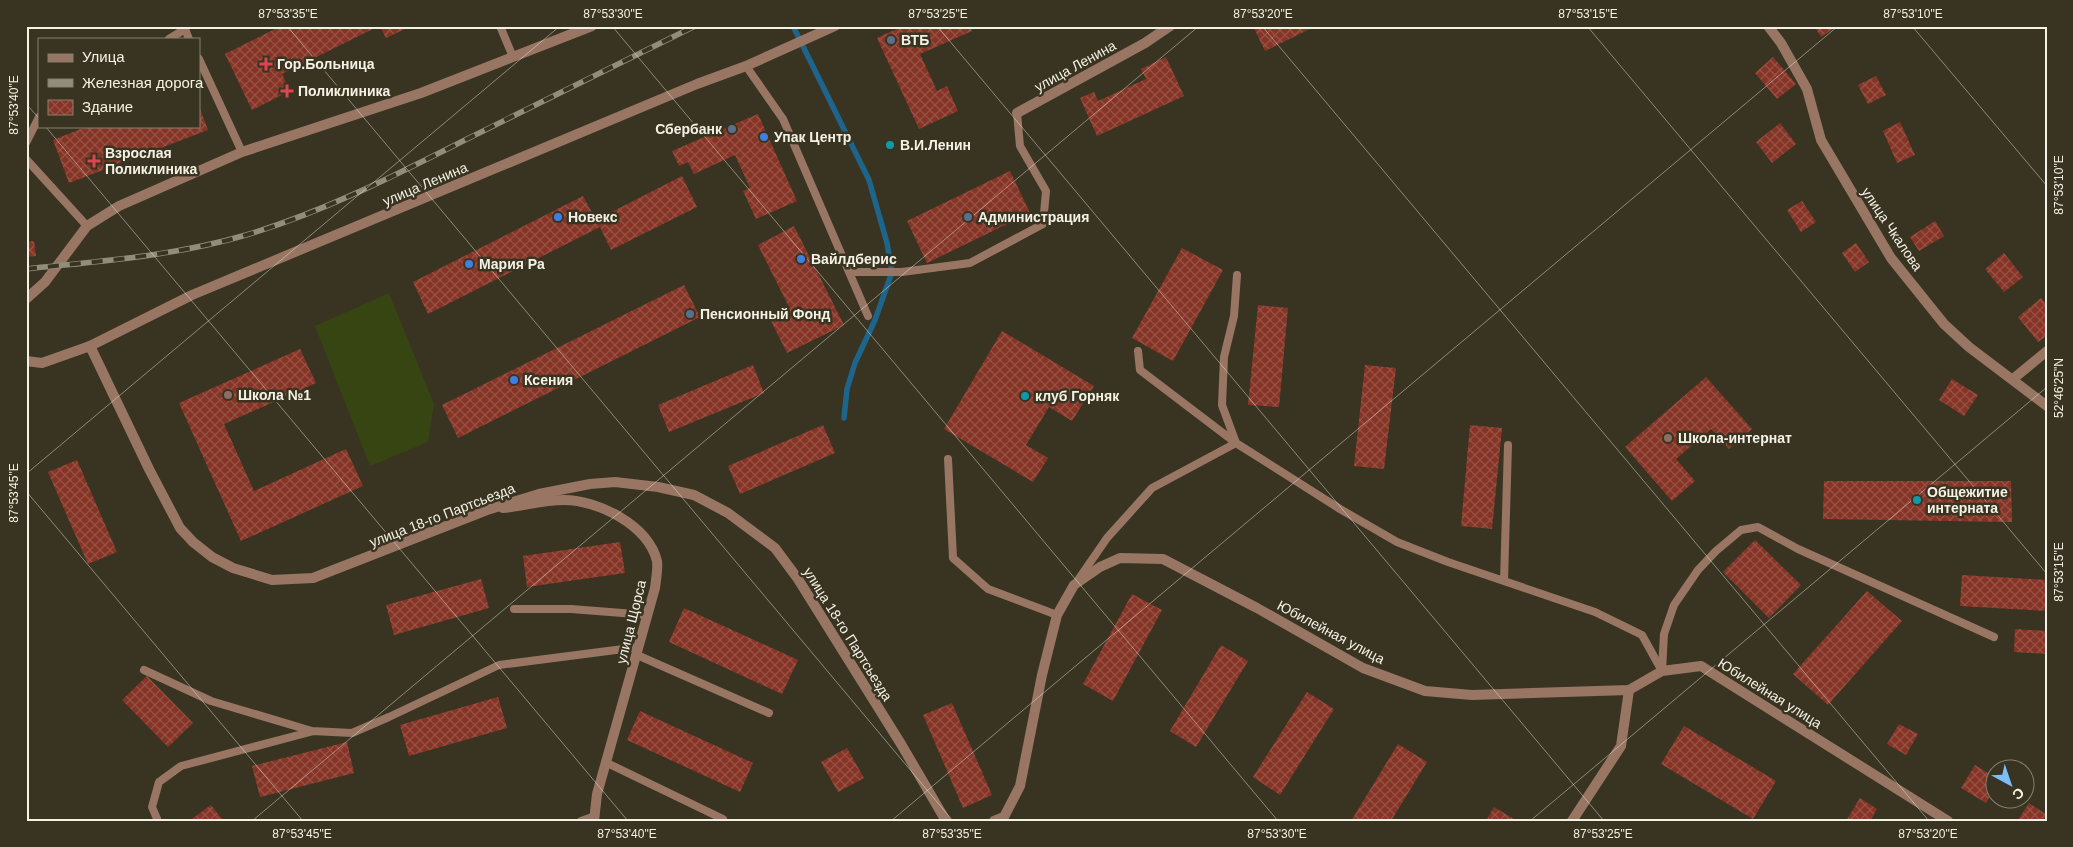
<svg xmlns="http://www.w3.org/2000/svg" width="2073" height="847" font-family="Arial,sans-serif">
	<defs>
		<pattern id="building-cross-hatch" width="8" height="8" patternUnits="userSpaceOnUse" patternTransform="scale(1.25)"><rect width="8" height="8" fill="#853426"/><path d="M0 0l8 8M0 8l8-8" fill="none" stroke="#975245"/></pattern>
	</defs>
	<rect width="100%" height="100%" fill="#393421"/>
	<path fill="#364511" d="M389 293 434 404 428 442 370 466 315 326Z"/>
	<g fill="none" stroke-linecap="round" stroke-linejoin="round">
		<path stroke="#1e658b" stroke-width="5.5" d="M793 26 869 180 887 243 892 272 875 320 855 363 847 389 844 418"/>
	</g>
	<path fill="url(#building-cross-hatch)" d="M281 26H379L282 74 290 91 252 110 225 54Z
		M380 26H411L386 38Z
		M903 26H970L972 31 920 54 937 91 947 86 958 111 919 129 877 38Z
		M1253 26H1316L1265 51Z
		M1814 26H1837L1821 37Z
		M1166 57 1184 96 1097 136 1080 98 1094 92 1098 101 1146 79 1141 69Z
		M1773 57 1796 84 1777 99 1755 73Z
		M1876 76 1886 95 1868 104 1858 85Z
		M199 106 208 130 69 183 53 140 88 126H199Z
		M758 114 797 201 756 219 743 191 750 188 735 155 694 174 688 162 679 166 672 151Z
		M1900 122 1915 155 1897 163 1883 131Z
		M1780 123 1796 144 1772 163 1756 142Z
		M1010 171 1030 213 927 263 907 221Z
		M682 176 697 207 611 250 600 227 428 314 413 282 583 196 596 220Z
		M1802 201 1816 222 1801 232 1787 210Z
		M1935 221 1944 236 1919 251 1910 237Z
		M794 226 844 325 787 353 769 317 789 307 758 245Z
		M34 241 36 256 26 257V242Z
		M1856 243 1869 262 1855 272 1842 253Z
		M1182 248 1223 270 1173 361 1132 338Z
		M2004 253 2023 277 2004 292 1985 269Z
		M684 285 700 317 458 438 442 405Z
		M2041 298 2047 304V336L2038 342 2018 317Z
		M1258 305 1288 308 1279 407 1248 405Z
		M1002 331 1094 386 1072 421 1049 407 1026 445 1048 458 1033 482 944 429Z
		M300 349 316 383 224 424 254 491 346 449 363 486 241 541 179 403Z
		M753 365 764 393 669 432 658 405Z
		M1365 365 1396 368 1384 469 1354 466Z
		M1706 377 1752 429 1729 449 1711 429 1676 459 1695 481 1672 501 1625 447Z
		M1952 379 1978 395 1964 416 1939 400Z
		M823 425 835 453 740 494 728 466Z
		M1470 425 1502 428 1492 529 1461 526Z
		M77 460 117 552 88 564 48 472Z
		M1824 481H2011L2012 522 1823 519Z
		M1755 540 1801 585 1769 618 1723 572Z
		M620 542 625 573 527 587 523 556Z
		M1962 575 2047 580V611L1960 606Z
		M481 579 489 608 394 635 386 605Z
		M1867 591 1902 621 1828 705 1793 674Z
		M1132 594 1162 610 1113 701 1083 684Z
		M684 608 798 660 782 694 669 642Z
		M2015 629 2047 631V654L2014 652Z
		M1221 645 1248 661 1196 747 1170 731Z
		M147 676 193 723 168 747 122 700Z
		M1307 692 1334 709 1280 795 1253 777Z
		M498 697 507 728 409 756 400 725Z
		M952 703 992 795 963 808 923 715Z
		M640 711 753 763 740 792 627 740Z
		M1899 724 1918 734 1906 755 1887 744Z
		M1684 726 1776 781 1753 819 1661 764Z
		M347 742 354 773 260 797 252 766Z
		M1398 744 1427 762 1391 821H1351Z
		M847 748 864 778 838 792 821 762Z
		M1975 765 1996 778V787L1986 803 1961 788Z
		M1860 798 1877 809 1870 821H1846Z
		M2029 803 2047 815 2043 821 2018 820Z
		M211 805 222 819 219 821H189Z
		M1494 807 1517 821H1486Z"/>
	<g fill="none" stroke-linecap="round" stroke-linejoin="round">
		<path stroke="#997564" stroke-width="8" d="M500 26 513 57
			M169 39 185 29 189 39
			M199 59 242 152
			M746 66 783 119 868 316
			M26 143 39 117
			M26 159 87 226
			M849 272H902L970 263 1043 224 1046 191 1020 146 1017 113
			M1138 351 1140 370 1236 443 1340 509 1397 542 1448 562 1595 612 1642 635 1662 671
			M948 459 953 558 988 589 1057 615
			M1078 580 1107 538 1152 488 1236 443 1222 405 1224 357 1234 316 1237 275
			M1504 581 1508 445
			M514 609H571L648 615
			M637 655 769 713
			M144 670 211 701 312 731 352 733 389 717 499 665 639 647
			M1662 671 1664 634 1674 605 1698 570 1716 551 1741 530 1758 527 1798 549 1994 637
			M607 763 723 819
			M158 821 152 807 159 782 181 766 310 732
			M581 821 595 816"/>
		<path stroke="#997564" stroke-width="10" d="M1768 26 1781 43 1807 89 1821 140 1891 258 1944 324 1969 347 2047 406
			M1017 113 1145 43 1170 26
			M90 346 192 295 697 84 746 66 835 26
			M2013 379 2047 351
			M503 508C522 506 544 500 564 500 598 500 648 525 657 561 658 569 656 580 655 588L597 794 594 821
			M1572 821 1621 746 1629 690"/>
		<path stroke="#997564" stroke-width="10" d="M26 299 45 282 87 226 119 206 242 152 421 93 592 26
			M26 361 42 363 90 346 149 469 180 528 193 542 212 557 233 568 272 580 313 578 487 510 539 494 590 484 615 482 658 487 694 495 728 513 775 548 798 579 901 744 946 821
			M994 821 1004 817 1020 786 1042 675 1057 615 1074 585 1100 567 1120 558 1163 559 1257 608 1363 668 1425 691 1472 695 1629 690 1662 671 1701 666 1948 821"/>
		<defs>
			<path id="rail" d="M26 269C100 261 175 256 246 235 323 212 394 176 465 140 541 102 618 64 695 26"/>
		</defs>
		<use href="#rail" stroke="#918d7d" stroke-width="5.5"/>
		<use href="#rail" stroke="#393421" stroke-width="4" stroke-dasharray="11" stroke-linecap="butt"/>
	</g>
	<path fill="none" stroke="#f4f1e5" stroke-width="1" stroke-opacity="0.45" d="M287 26 953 821M612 26 1278 821M937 26 1604 821M1262 26 1929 821M1587 26 2047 574M1912 26 2047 186M26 104 39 118M45 126 628 821M26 474 560 26M26 491 303 821M252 821 1199 26M891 821 1838 26M1530 821 2047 387"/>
	<g fill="#5c6f8a" stroke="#393421" stroke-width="2">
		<circle cx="891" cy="40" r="5"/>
		<circle cx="732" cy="129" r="5"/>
		<circle cx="968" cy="217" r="5"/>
		<circle cx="690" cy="314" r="5"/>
	</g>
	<g fill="#e0444e" stroke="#393421" stroke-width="2">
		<path d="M263.5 56.5h5v5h5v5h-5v5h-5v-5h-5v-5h5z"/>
		<path d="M284.5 83.5h5v5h5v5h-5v5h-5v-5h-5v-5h5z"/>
		<path d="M91.5 153.5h5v5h5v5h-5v5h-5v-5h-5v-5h5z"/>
	</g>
	<g fill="#3f7fe0" stroke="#393421" stroke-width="2">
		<circle cx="764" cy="137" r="5"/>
		<circle cx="558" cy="217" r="5"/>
		<circle cx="801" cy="259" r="5"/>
		<circle cx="469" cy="264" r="5"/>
		<circle cx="514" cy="380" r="5"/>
	</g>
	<g fill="#0f9aa8" stroke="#393421" stroke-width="2">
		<circle cx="890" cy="145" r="5"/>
		<circle cx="1025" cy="396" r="5"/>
		<circle cx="1917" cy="500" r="5"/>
	</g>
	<g fill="#8d6e63" stroke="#393421" stroke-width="2">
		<circle cx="228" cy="395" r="5"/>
		<circle cx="1668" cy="438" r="5"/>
	</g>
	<g text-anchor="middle" stroke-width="5" stroke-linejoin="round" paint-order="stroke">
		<g font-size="14" font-weight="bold" fill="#f4f1e5" stroke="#393421" text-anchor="start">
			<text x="901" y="45">ВТБ</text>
			<text x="277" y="69">Гор.Больница</text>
			<text x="298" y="96">Поликлиника</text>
			<text x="722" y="134" text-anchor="end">Сбербанк</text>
			<text x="774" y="142">Упак Центр</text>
			<text x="900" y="150">В.И.Ленин</text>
			<text x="105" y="158">Взрослая<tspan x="105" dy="16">Поликлиника</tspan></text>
			<text x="568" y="222">Новекс</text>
			<text x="978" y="222">Администрация</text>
			<text x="811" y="264">Вайлдберис</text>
			<text x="479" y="269">Мария Ра</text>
			<text x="700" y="319">Пенсионный Фонд</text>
			<text x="524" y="385">Ксения</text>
			<text x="238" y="400">Школа №1</text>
			<text x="1035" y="401">клуб Горняк</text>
			<text x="1678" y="443">Школа-интернат</text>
			<text x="1927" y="497">Общежитие<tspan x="1927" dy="16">интерната</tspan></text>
		</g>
		<g font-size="14" fill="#f4f1e5" stroke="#393421">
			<text transform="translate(1075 66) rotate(-29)" y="5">улица Ленина</text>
			<text transform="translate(425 184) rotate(-23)" y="5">улица Ленина</text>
			<text transform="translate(1892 229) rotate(56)" y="5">улица Чкалова</text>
			<text transform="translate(442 515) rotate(-21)" y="5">улица 18-го Партсьезда</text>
			<text transform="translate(631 622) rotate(-76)" y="5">улица Щорса</text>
			<text transform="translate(1331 632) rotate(28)" y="5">Юбилейная улица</text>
			<text transform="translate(848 634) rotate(58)" y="5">улица 18-го Партсьезда</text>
			<text transform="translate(1770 693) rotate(32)" y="5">Юбилейная улица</text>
		</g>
	</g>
	<rect width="2073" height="847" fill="none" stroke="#393421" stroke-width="55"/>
	<rect x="38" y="38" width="162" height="90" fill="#393421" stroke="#84806f"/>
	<rect x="48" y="54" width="25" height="8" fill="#997564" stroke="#84806f"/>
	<text x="82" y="62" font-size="15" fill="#f4f1e5">Улица</text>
	<rect x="48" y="79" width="25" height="8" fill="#918d7d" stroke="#84806f"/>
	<text x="82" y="88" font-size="15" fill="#f4f1e5">Железная дорога</text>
	<rect x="48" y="100" width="25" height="15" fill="url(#building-cross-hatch)" stroke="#84806f"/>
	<text x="82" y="112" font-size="15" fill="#f4f1e5">Здание</text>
	<g transform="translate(2010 784) rotate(140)"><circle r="24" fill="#393421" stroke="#84806f"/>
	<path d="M0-4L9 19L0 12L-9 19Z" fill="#7cbef9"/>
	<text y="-8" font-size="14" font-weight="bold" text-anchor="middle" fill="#f4f1e5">С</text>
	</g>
	<rect x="28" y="28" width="2018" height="792" fill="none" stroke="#f4f1e5" stroke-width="2"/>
	<g font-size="12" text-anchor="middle" fill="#f4f1e5">
		<text x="288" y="18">87°53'35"E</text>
		<text x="613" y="18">87°53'30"E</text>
		<text x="938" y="18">87°53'25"E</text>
		<text x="1263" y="18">87°53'20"E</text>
		<text x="1588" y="18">87°53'15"E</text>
		<text x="1913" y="18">87°53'10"E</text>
		<text transform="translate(14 105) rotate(-90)" y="4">87°53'40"E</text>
		<text transform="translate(2059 185) rotate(-90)" y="4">87°53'10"E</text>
		<text transform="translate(2059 388) rotate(-90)" y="4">52°46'25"N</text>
		<text transform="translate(14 493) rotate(-90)" y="4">87°53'45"E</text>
		<text transform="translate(2059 572) rotate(-90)" y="4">87°53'15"E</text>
		<text x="302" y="838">87°53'45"E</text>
		<text x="627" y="838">87°53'40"E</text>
		<text x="952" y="838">87°53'35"E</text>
		<text x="1277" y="838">87°53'30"E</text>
		<text x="1603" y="838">87°53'25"E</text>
		<text x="1928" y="838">87°53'20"E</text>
	</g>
</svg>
